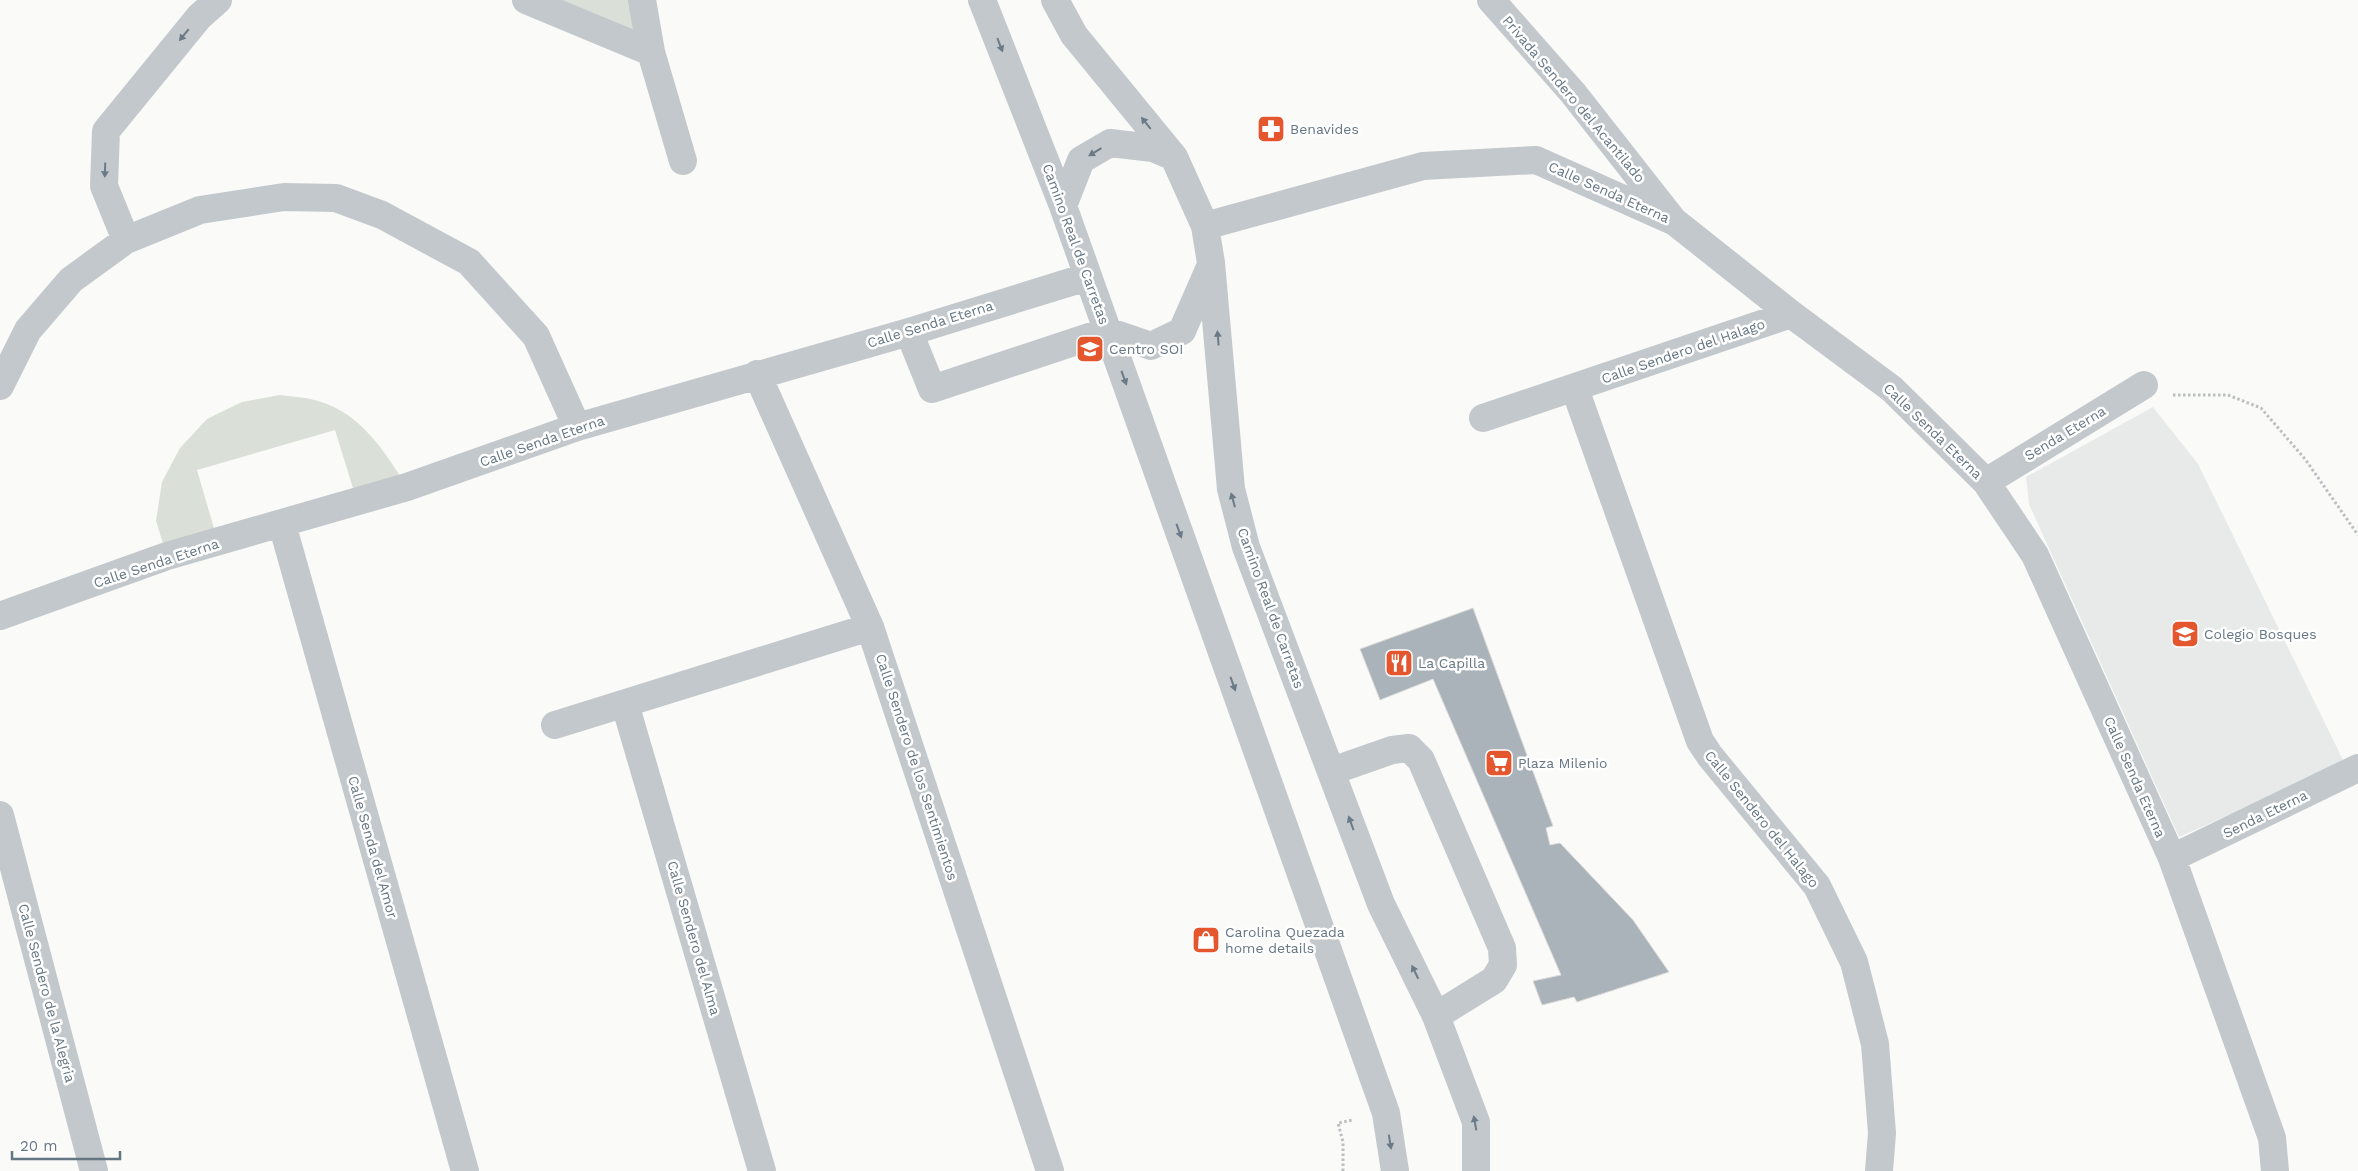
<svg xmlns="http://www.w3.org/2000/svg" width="2358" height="1171" font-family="'Work Sans',sans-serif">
	<rect width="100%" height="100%" fill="#fafaf8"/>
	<path fill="#e8e9e9" d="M2153 407 2198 464 2345 764 2179 837 2029 504 2026 477Z"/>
	<path fill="#dadfd7" d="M526 0H642L651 52Z
		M280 395C293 397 306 397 318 401 361 413 385 452 407 487L357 501 335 430 197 470 218 542 167 556 156 521 162 482 180 448 207 419 242 402Z"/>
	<path fill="#aab3b9" stroke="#dcdcda" d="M1473 608 1553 826 1546 828 1550 845 1560 843 1633 920 1669 972 1577 1002 1574 997 1542 1005 1533 981 1561 975 1433 679 1380 700 1360 649Z"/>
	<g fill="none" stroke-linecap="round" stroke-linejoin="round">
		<path stroke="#bbbfc2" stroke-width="3" stroke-dasharray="2.5 2.5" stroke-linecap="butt" d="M2173 395H2228L2261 408 2305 459 2358 535
			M1343 1171V1142L1338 1123 1353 1120"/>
		<path stroke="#c3c8cc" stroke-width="28" d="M526 0 651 52
			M642 0 651 52 683 161
			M982 0 1063 206 1386 1113 1395 1171
			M1055 0 1074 35 1174 157 1205 226 1211 263 1231 489 1246 547 1381 904 1436 1016 1476 1122V1171
			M1491 0 1573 93 1672 219
			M1063 206 1081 160 1110 143 1153 148 1174 157
			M1205 226 1423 166 1536 160 1675 222 1791 314 1892 389 1986 482 2035 555 2172 858 2272 1138 2275 1171
			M126 240 104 186 106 131 199 17 218 0
			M909 332 932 389 1107 331 1151 346 1182 331 1210 267
			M757 374 870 627 1050 1171
			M0 386 28 330 71 280 126 240 200 210 284 197 336 198 382 215 469 262 536 336 577 427
			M1575 389 1700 741 1710 756 1817 886 1854 962 1875 1044 1882 1133 1879 1171
			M1483 418 1791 314
			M1986 482 2144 385
			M282 524 465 1171
			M0 616 167 556 407 487 577 427 909 332 1087 277
			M625 704 762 1171
			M555 725 870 627
			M1332 771 1392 750 1409 748 1421 760 1502 948 1503 965 1494 980 1436 1016
			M0 815 94 1171
			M2172 858 2358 768"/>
	</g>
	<defs><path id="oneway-solid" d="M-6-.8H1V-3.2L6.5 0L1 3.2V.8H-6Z" transform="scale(1.25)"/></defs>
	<g fill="#6a7a87">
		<use href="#oneway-solid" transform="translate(184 35) rotate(129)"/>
		<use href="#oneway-solid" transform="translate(1000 45) rotate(69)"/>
		<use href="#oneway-solid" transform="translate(1146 123) rotate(-129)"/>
		<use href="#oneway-solid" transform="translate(1095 152) rotate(149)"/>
		<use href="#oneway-solid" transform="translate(105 170) rotate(92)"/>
		<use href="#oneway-solid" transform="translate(1218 338) rotate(-95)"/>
		<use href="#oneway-solid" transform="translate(1124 378) rotate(70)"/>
		<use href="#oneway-solid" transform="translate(1233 500) rotate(-105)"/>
		<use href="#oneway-solid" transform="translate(1179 531) rotate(70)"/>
		<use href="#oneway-solid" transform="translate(1233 684) rotate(70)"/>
		<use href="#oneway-solid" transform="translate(1351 823) rotate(-110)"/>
		<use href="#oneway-solid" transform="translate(1415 972) rotate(-116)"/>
		<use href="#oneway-solid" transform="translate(1475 1123) rotate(-100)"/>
		<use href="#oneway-solid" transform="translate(1390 1142) rotate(81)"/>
	</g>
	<defs>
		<symbol id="pharmacy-square" viewBox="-11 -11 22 22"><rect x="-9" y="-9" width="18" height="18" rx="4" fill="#e4572e" stroke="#fff"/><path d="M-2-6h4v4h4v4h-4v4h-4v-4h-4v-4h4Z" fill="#fff"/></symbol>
		<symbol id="school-square" viewBox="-11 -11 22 22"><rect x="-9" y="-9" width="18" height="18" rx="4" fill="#e4572e" stroke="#fff"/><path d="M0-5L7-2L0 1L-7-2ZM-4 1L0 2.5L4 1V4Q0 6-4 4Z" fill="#fff"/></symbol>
		<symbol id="restaurant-square" viewBox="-11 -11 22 22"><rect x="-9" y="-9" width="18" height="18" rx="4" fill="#e4572e" stroke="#fff"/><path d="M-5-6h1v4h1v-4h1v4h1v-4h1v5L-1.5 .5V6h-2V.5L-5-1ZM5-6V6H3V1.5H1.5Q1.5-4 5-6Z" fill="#fff"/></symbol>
		<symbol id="supermarket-square" viewBox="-11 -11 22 22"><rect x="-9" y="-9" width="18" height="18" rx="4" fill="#e4572e" stroke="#fff"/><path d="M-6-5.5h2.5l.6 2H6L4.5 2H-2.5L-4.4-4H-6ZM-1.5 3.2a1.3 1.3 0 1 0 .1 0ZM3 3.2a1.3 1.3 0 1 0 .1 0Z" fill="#fff"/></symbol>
		<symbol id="shop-square" viewBox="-11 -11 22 22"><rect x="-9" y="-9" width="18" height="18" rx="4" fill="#e4572e" stroke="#fff"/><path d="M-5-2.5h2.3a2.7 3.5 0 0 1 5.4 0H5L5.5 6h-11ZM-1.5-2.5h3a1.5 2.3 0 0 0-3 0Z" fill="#fff"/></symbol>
	</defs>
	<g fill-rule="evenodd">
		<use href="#pharmacy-square" x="1255" y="113" width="32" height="32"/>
		<use href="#school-square" x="1074" y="333" width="32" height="32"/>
		<use href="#school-square" x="2169" y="618" width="32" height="32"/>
		<use href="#restaurant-square" x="1383" y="647" width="32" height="32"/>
		<use href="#supermarket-square" x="1483" y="747" width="32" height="32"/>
		<use href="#shop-square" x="1190" y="924" width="32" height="32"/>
	</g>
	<g text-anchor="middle" stroke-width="5" stroke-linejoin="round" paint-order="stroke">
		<g font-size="14" fill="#657683" stroke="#fff">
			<text transform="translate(1574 99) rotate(50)" y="5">Privada Sendero del Acantilado</text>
			<text transform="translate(1609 192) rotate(24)" y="5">Calle Senda Eterna</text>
			<text transform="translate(1076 244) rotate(70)" y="5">Camino Real de Carretas</text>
			<text transform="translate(930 324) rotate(-17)" y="5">Calle Senda Eterna</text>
			<text transform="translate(1683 351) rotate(-19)" y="5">Calle Sendero del Halago</text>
			<text transform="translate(1933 431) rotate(44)" y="5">Calle Senda Eterna</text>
			<text transform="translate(2065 433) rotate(-31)" y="5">Senda Eterna</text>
			<text transform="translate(542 441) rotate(-19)" y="5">Calle Senda Eterna</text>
			<text transform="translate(156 563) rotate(-18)" y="5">Calle Senda Eterna</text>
			<text transform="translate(1271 608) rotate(70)" y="5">Camino Real de Carretas</text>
			<text transform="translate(917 767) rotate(72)" y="5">Calle Sendero de los Sentimientos</text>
			<text transform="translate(2135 777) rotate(66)" y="5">Calle Senda Eterna</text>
			<text transform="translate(2265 814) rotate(-26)" y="5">Senda Eterna</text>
			<text transform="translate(1762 819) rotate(51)" y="5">Calle Sendero del Halago</text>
			<text transform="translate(373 847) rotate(74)" y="5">Calle Senda del Amor</text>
			<text transform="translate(694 938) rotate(74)" y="5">Calle Sendero del Alma</text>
			<text transform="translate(47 993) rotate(75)" y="5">Calle Sendero de la Alegria</text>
		</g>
		<g font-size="14" fill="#657683" stroke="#fff" text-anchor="start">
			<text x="1290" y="134">Benavides</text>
			<text x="1109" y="354">Centro SOI</text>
			<text x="2204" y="639">Colegio Bosques</text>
			<text x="1418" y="668">La Capilla</text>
			<text x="1518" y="768">Plaza Milenio</text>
			<text x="1225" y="937">Carolina Quezada<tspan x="1225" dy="16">home details</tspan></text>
		</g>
	</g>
	<path d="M12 1151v8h108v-8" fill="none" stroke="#657683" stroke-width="2.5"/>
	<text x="20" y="1151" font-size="15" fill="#657683" stroke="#ffffff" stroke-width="4" paint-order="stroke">20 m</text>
</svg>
